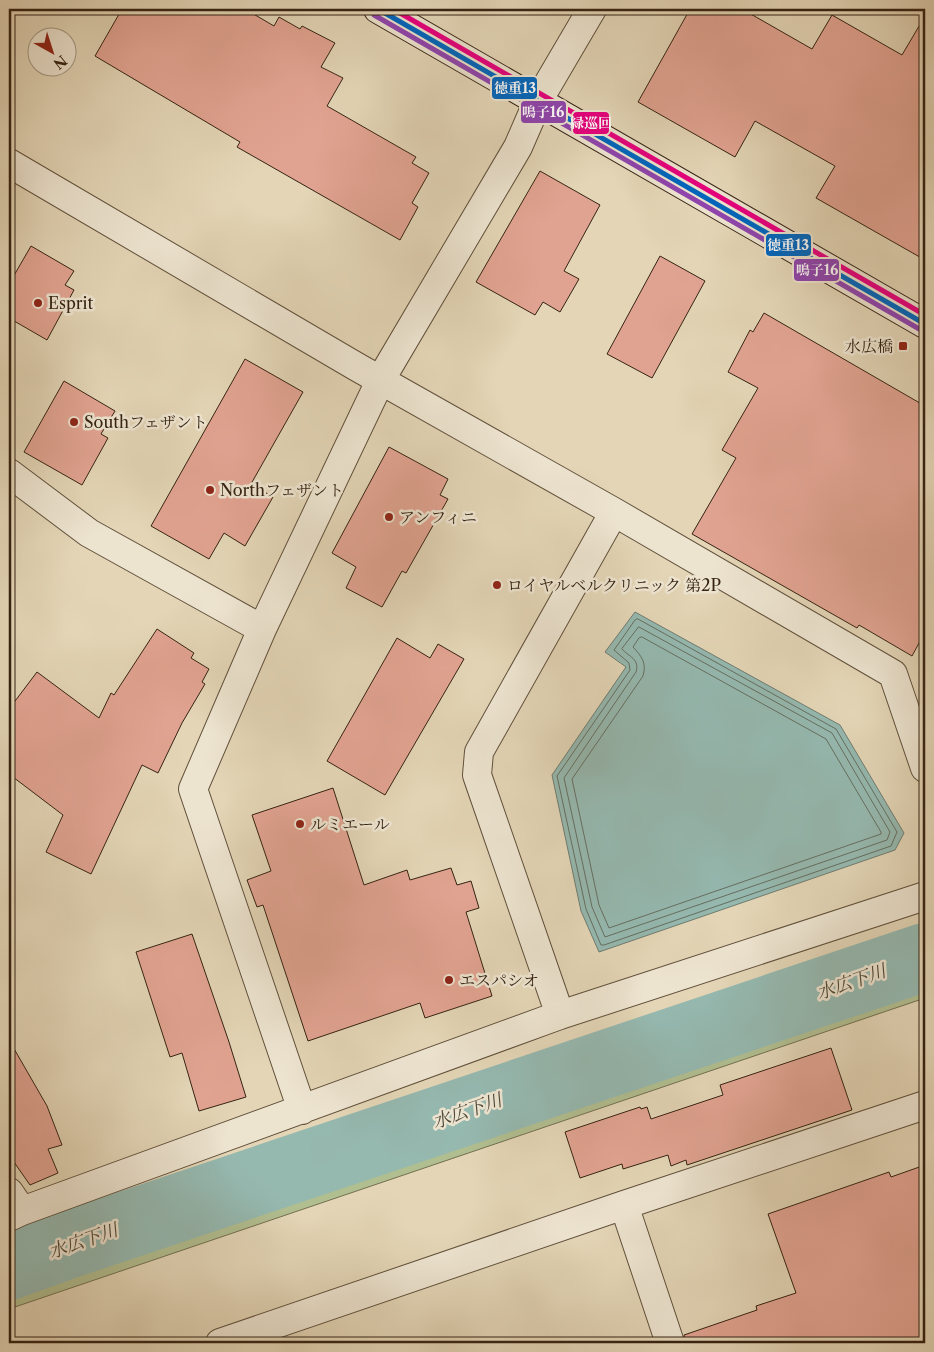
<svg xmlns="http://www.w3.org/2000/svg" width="934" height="1352" font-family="'Libre Caslon Text','Noto Serif JP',serif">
	<rect width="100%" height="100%" fill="#e3d5b6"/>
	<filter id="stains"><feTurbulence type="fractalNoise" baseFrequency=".004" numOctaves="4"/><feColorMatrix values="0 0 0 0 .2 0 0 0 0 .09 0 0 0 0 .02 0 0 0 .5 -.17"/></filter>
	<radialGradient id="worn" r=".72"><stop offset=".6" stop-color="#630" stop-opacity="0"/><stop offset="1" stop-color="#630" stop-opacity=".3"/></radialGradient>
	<path fill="#b1be90" stroke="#737051" d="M925 966V998L9 1309V1274Z"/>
	<path fill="#95b8af" stroke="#6f7c70" d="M635 612 840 725 904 833 895 850 599 952 581 911 552 775 626 667 605 652Z"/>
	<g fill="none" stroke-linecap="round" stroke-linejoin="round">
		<path stroke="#656e60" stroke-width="1" d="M638 619 836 729 897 832 891 846 604 945H601L586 909 557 776 630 670 629 663 614 650 635 620Z
			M639 627 832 733 890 832 887 840 605 937 592 907 564 778 636 672C640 659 629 657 622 649Z
			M642 637 826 739 881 832V834L609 928 599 905 572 779 643 676C647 662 641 656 633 647L639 638Z"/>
		<path stroke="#95b8af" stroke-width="68" d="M9 1266 61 1247 925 957"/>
	</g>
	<path fill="#e1a391" stroke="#352312" d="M122 9H245L274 26 279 17 300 29 302 26 335 43 321 67 343 78 327 106 416 157 412 163 429 173 412 203 418 207 400 240 237 147 240 142 95 56Z
		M690 9H742L812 49 832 15 902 55 925 16V260L816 198 835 166 755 121 735 157 638 102Z
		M540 171 600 205 564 271 579 279 560 312 543 302 535 315 476 282Z
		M31 246 74 271 65 285 74 290 47 340 9 318V284Z
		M660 256 705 281 652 378 607 354Z
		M764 313 925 406V632L912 656 859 625 857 628 692 534 736 458 722 450 758 388 728 372 750 330 753 332Z
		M245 359 303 392 251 484 273 497 245 546 224 533 209 559 151 526Z
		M64 381 115 411 101 434 108 438 82 485 24 452Z
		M389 447 448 479 440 495 448 499 406 573 402 571 382 607 346 588 356 567 332 553Z
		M157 629 194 653 191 658 209 669 202 682 205 684 182 723 158 773 142 765 91 874 46 852 63 815 9 774V709L37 672 99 718 111 693 114 695Z
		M397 638 430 658 438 644 464 659 385 795 327 761Z
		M333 788 364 885 407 870 410 880 451 868 457 885 471 881 479 908 466 912 492 996 425 1018 420 1003 308 1041 263 905 257 907 247 880 271 871 252 815Z
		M192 934 229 1042 246 1097 199 1111 182 1053 170 1057 136 952Z
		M9 1040 47 1106 62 1145 48 1149 58 1173 30 1185 9 1155Z
		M831 1048 852 1110 687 1165 686 1160 671 1166 668 1155 623 1169 622 1164 580 1178 565 1132 640 1107 641 1109 647 1107 651 1119 723 1095 720 1085Z
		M925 1165V1343H685L684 1335 757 1310 756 1306 796 1293 768 1214 889 1172 891 1177Z"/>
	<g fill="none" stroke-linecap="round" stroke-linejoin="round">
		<defs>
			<path id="street" d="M9 163 357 367 614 512 893 674 925 768
				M9 473 89 533 262 629
				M560 1015 477 775 479 752 614 512
				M302 1110 193 789 262 629 381 379 518 147 538 101 592 9
				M9 1192 22 1211
				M624 1205 670 1343
				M9 1217 22 1211 560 1015 925 896
				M220 1343 624 1205 925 1105"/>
			<path id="secondary" d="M378 9 925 324"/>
		</defs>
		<use href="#street" stroke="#60503b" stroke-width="30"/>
		<use href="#secondary" stroke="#352312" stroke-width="30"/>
		<use href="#street" stroke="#ede4d0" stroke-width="28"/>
		<use href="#secondary" stroke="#ede4d0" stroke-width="28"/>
		<defs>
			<path id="bus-1" d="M378 9 925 324"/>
			<path id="bus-2" d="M374 15 921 330"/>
			<path id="bus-3" d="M393 9 925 315"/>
		</defs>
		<use href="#bus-1" stroke="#ede4d0" stroke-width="9"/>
		<use href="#bus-2" stroke="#ede4d0" stroke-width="9"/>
		<use href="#bus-3" stroke="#ede4d0" stroke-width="9"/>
		<use href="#bus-1" stroke="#0065bd" stroke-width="5"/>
		<use href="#bus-2" stroke="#8e44ad" stroke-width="5"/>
		<use href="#bus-3" stroke="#e5007d" stroke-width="5"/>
	</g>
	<g fill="#8f2418" stroke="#ede4d0" stroke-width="2">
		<circle cx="38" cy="303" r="5"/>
		<rect x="898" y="341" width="10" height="10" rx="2.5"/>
		<circle cx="74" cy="422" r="5"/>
		<circle cx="210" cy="490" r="5"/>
		<circle cx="389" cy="517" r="5"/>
		<circle cx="497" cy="585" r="5"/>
		<circle cx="300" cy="824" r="5"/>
		<circle cx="449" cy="980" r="5"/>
	</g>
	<g text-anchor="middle" stroke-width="5" stroke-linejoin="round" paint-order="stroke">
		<g font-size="16" fill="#352312" stroke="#ede4d0" text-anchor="start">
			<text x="48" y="309">Esprit</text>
			<text x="893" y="352" text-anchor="end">水広橋</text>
			<text x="84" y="428">Southフェザント</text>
			<text x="220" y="496">Northフェザント</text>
			<text x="399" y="523">アンフィニ</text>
			<text x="507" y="591">ロイヤルベルクリニック 第2P</text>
			<text x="310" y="830">ルミエール</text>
			<text x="459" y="986">エスパシオ</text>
		</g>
		<g font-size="18" font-style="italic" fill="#4d4839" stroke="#ede4d0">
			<text transform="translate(851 982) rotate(-19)" y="6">水広下川</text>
			<text transform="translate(467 1111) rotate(-19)" y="6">水広下川</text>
			<text transform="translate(83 1241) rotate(-19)" y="6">水広下川</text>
		</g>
	</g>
	<g stroke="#ede4d0" stroke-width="2">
		<rect x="491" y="76" width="47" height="24" rx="5" fill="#0065bd"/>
		<rect x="520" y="100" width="47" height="24" rx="5" fill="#8e44ad"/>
		<rect x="572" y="111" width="38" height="24" rx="5" fill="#e5007d"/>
		<rect x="765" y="233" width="47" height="24" rx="5" fill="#0065bd"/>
		<rect x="793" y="258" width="47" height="24" rx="5" fill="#8e44ad"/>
	</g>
	<g font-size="14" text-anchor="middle" font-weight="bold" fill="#fff">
		<text x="515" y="93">徳重13</text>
		<text x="543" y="117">鳴子16</text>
		<text x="591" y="128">緑巡回</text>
		<text x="788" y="250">徳重13</text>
		<text x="817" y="275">鳴子16</text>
	</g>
	<rect width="934" height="1352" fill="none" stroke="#e3d5b6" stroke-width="30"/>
	<rect x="10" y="10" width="914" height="1332" fill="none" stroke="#352312" stroke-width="2.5"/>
	<rect x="15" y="15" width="904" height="1322" fill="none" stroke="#352312"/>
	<g transform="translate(52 52) rotate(141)"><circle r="24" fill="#ede4d0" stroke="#a39784"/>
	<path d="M0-4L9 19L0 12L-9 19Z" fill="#8f2418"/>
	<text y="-8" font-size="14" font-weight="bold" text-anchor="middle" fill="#352312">N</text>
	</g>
	<rect width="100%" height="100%" filter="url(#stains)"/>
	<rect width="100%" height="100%" fill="url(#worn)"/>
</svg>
